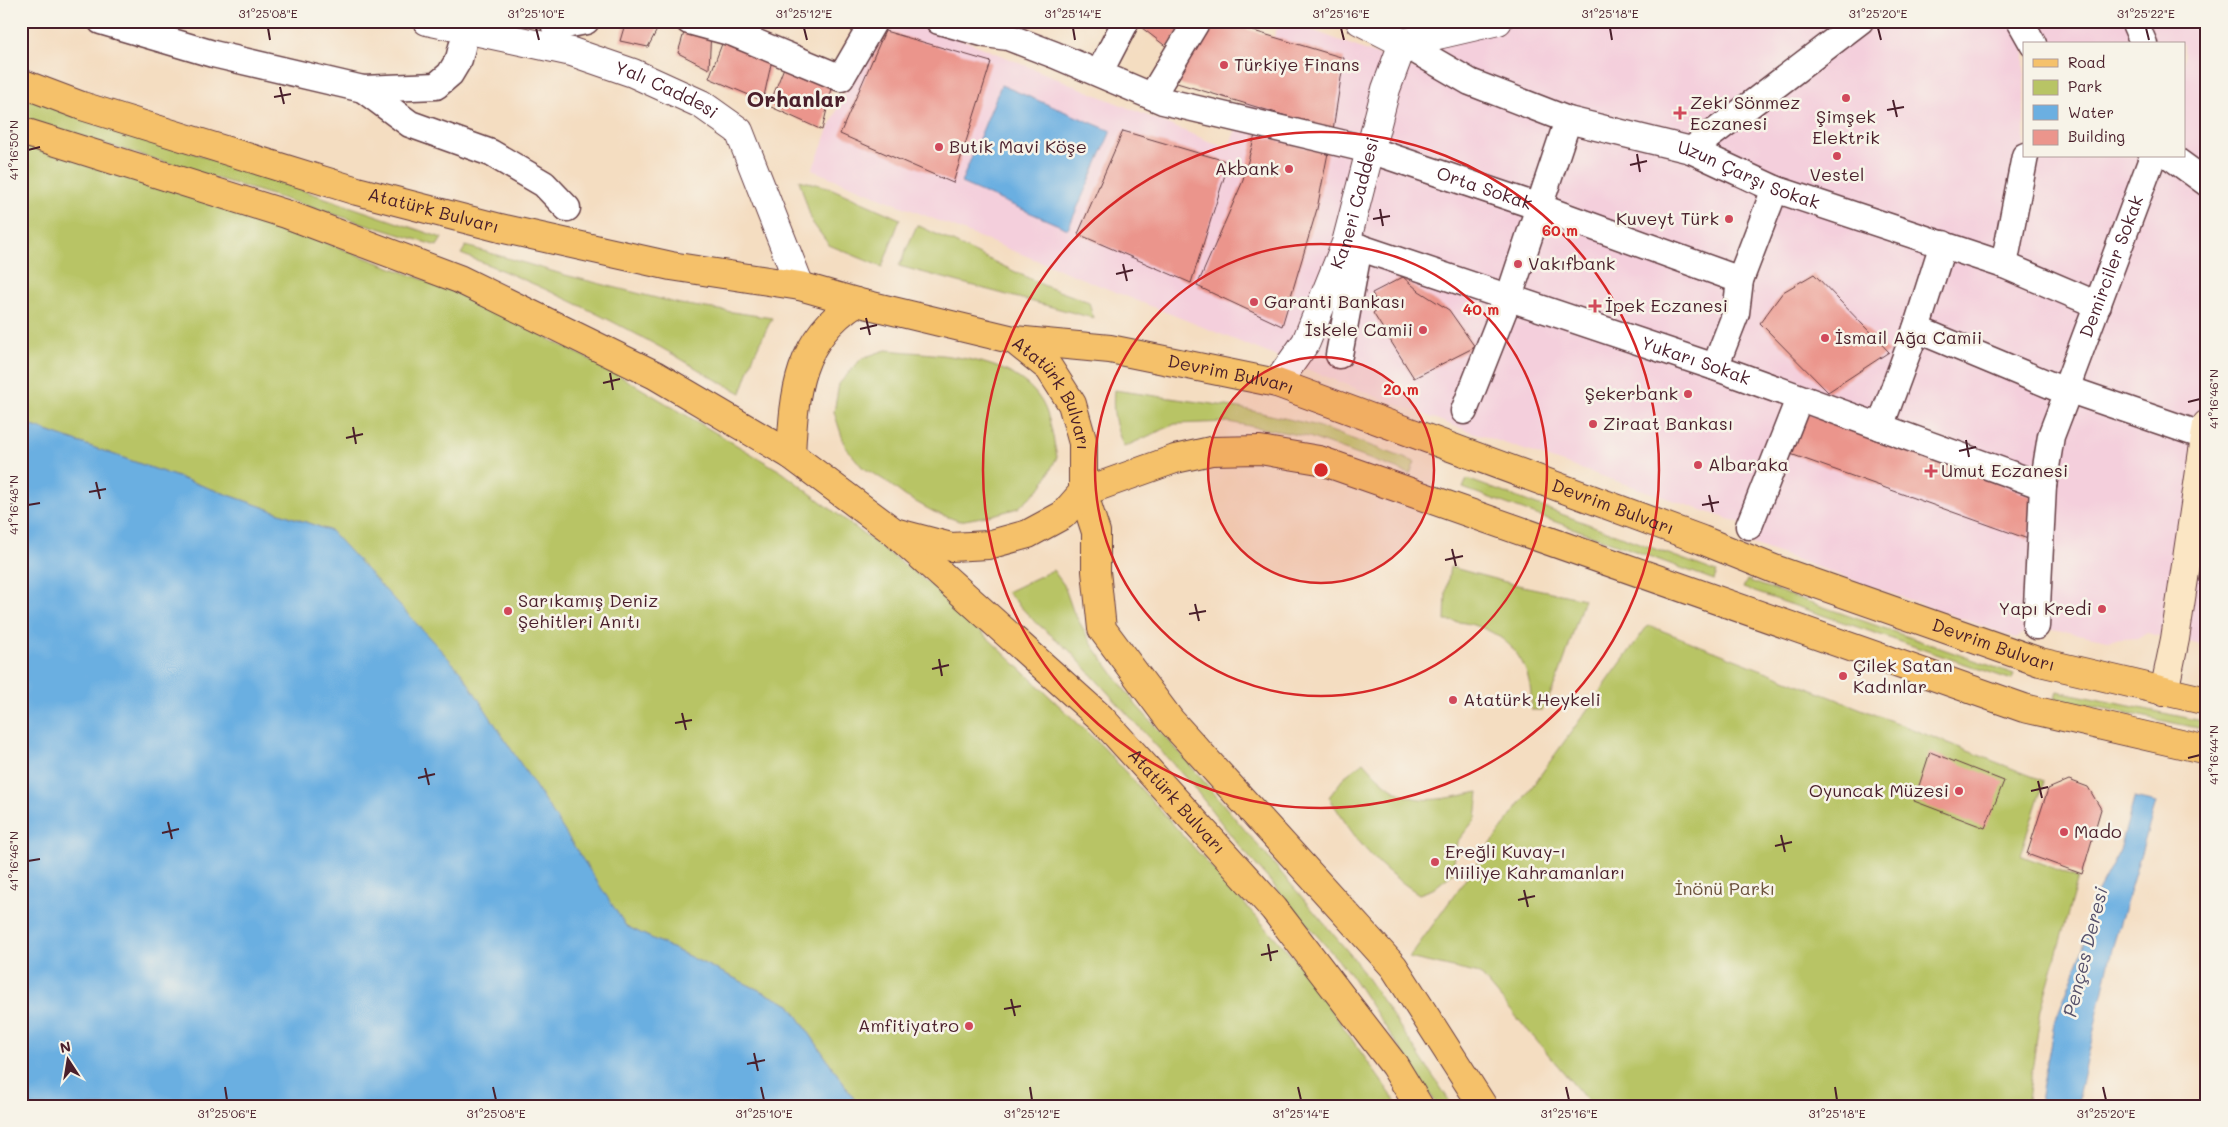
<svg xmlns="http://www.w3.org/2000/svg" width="2228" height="1127" font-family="Mali,sans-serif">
	<rect width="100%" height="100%" fill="#f7f3e8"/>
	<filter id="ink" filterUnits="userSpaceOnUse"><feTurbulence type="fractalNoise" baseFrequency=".02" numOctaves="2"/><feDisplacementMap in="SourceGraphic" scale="10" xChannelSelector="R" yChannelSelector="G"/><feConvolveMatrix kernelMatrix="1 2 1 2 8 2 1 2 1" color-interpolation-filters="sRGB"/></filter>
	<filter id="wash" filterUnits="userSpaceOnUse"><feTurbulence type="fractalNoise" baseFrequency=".0096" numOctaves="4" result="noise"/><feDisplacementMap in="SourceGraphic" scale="20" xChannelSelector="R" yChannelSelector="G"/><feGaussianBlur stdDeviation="1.12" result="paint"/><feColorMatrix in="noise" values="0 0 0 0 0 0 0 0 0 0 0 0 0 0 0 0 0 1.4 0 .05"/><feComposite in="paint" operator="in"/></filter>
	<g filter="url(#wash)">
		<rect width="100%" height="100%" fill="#f4ddc1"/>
		<path fill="#f4cfdc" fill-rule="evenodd" d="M874 21H918L1228 149 1280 21H1288L1415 69 1432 21H2207V646L2147 633 2139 638 2108 640 2037 626 2016 638 1747 542 1749 526 1457 427 1382 399 812 170ZM2024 44H2184V156H2024Z"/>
		<path fill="#b8c465" stroke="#817248" d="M21 94 442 238 437 246 21 118Z
			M21 138 218 202 448 289 603 366 782 472 935 588 1104 748 1298 963 1399 1106H859L790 1005 626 926 582 860 331 531 21 422Z
			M799 180 828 187 900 219 882 267 829 245 812 222Z
			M917 225 1045 286 1089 302 1093 318 899 266Z
			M466 246 565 275 680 304 772 318 754 355 741 393C712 379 686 361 658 346 595 311 529 280 461 254Z
			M886 350C935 355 1014 354 1042 402 1051 418 1053 439 1057 457L1042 486 1018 508 993 515 959 521 934 512 905 496 884 480 862 467 845 446 834 412 839 384 862 358Z
			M1114 390 1240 408 1314 425 1415 462 1410 474 1309 437 1228 422 1175 424 1124 447C1115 427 1112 411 1114 390Z
			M1467 479 1717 572 1714 580 1463 488Z
			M1450 567 1513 584 1584 599C1571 636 1562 677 1542 710H1531C1535 655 1498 622 1445 621L1446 592Z
			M1053 570 1064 585 1073 611 1093 646 1136 705 1179 752 1355 960 1453 1106H1438L1351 975 1237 843 1191 784 1069 650 1033 620 1007 592Z
			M1747 580 2014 674 2012 680 1743 588Z
			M1648 625 2044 781 2020 855 2078 878 2041 1009 2027 1106H1592L1480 974 1409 958Z
			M2057 691 2207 722V730L2055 698Z
			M1364 762C1403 808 1425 803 1479 792L1476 818 1457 842 1452 874 1433 889 1419 894C1374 865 1357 842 1329 797L1345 776Z"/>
		<path fill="#6bafe1" stroke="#5a6786" d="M1001 85 1111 131 1068 229 961 183Z
			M21 422 331 531 461 672 626 926 790 1005 859 1106H21Z
			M2134 798 2156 803 2112 949 2077 1106H2039L2054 1024 2082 952 2096 895 2120 850Z"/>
		<g id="blocks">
			<path fill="#eb958c" d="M1133 21H1186L1168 48Z
				M1205 21H1220L1344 58 1333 130 1167 80Z
				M625 24 658 28 648 47 620 41Z
				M685 29 711 30 709 69 678 53Z
				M885 31 991 62 953 183 840 134Z
				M725 36 773 55 763 101 709 78Z
				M785 65 833 84 822 130 769 106Z
				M1123 131 1229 162 1191 283 1078 234Z
				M1255 135 1328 153 1317 209 1282 326 1197 286 1242 183Z
				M1814 274 1889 352 1828 392 1760 323 1783 292Z
				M1403 277 1419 291 1449 310 1475 347 1414 378 1373 313 1379 308 1372 293Z
				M1800 410 2036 498 2028 539 1785 452Z
				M1930 752 2004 781 1985 828 1914 801Z
				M2069 780 2088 787 2101 809 2082 874 2027 854 2048 789Z"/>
		</g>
	</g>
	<g filter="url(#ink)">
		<use href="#blocks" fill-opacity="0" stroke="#643c42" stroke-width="1"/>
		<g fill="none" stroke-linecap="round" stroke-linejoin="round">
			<defs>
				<g id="pedestrian">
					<path d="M101 21 213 54 363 89 436 86 450 74 459 59 462 47"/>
					<path d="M556 21 555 27 586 21"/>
					<path d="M689 21 733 33 841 78 874 21"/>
					<path id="s1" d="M939 21 986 34 1008 37 1055 55 1163 101 1370 150 1539 207 1740 280"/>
					<path d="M2020 21 2033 44"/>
					<path d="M2134 21 2144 44"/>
					<path id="s2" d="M1403 43 1470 82 1568 120 1691 150 1775 189 2004 265 2098 305"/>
					<path d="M1099 73 1126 21"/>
					<path d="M363 89 410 124 491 153 544 184 567 208"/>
					<path d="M1152 96 1197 21"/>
					<path d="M1691 150 1860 21"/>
					<path d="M2170 156 2207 183"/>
					<path id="s3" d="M1346 243 1715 367 2043 486"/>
					<path d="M2004 265 2025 156"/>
					<path d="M1916 329 2055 387"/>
					<path d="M1339 355 1359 247"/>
					<path d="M1715 367 1736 313 1740 280 1775 189"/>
					<path id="s4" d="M2070 378 2153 156"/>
					<path d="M2079 393 2207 437"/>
					<path d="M1464 411 1509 297 1568 120"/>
					<path d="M1880 427 1916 329 1943 244"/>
					<path d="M1749 526 1799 399"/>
					<path d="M2036 626 2043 486 2051 436 2064 402"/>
				</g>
				<g id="tertiary">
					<path id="s5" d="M427 21 572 52 633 73 701 104 739 131 800 286"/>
					<path d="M1360 21 1403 43"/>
					<path d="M1403 43 1498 21"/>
					<path id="s6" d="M1277 383 1306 342 1346 243 1386 89 1403 43"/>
				</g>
				<path id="secondary" d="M2164 692 2175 639 2207 424"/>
				<g id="primary">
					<path id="s7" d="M21 83 82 106 357 191 500 228 671 266 800 286 856 302 1014 340 1049 368 1072 404 1083 443V492L1096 532V571L1102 629 1170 720 1394 967 1483 1106"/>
					<path id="s8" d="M21 131 286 214 459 279 655 375 791 455 894 532 1101 718 1274 909 1394 1065 1419 1106"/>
					<path id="s9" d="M1014 340 1110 349 1277 383 1702 540 1774 569 2040 662 2207 701"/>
					<path d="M791 455C794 392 798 340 856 302"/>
					<path d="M898 533 951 547 988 545 1028 534 1063 515 1083 492 1175 459 1211 451 1260 450 1319 460 2024 708 2207 750"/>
				</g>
			</defs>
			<use href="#pedestrian" stroke="#643c42" stroke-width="29"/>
			<use href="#tertiary" stroke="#643c42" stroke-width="30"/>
			<use href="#secondary" stroke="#643c42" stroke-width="30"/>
			<use href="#primary" stroke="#643c42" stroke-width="30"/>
			<use href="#pedestrian" stroke="#fff" stroke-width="26"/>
			<use href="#tertiary" stroke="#fff" stroke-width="28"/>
			<use href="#secondary" stroke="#fbe6c4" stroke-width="28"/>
			<use href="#primary" stroke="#f5c16b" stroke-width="28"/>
		</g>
	</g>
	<path fill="none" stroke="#4a1f2b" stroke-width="2" d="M268 28 270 40M536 28 539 40M804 28 807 40M1073 28 1075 40M1341 28 1344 40M1610 28 1612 40M1878 28 1881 40M2146 28 2149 40M280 87 284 104M274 97 291 94M1893 100 1897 117M1887 110 1904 107M28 150 40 147M1637 154 1640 172M1630 165 1647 161M1380 209 1383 226M1373 219 1390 216M1123 264 1127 281M1116 274 1133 270M866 318 870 335M860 329 877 325M610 373 613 390M603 383 620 379M2188 402 2200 399M353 427 356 444M346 438 363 434M1966 440 1969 457M1959 451 1976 447M96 482 100 499M89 492 106 489M1709 495 1713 512M28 505 40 503M1702 505 1719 502M1452 549 1456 566M1445 560 1463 556M1195 604 1199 621M1189 614 1206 611M939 659 942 676M932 669 949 665M682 713 686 730M675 723 692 720M2188 758 2200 755M425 768 429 785M418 778 435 774M2038 781 2042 798M2031 791 2048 787M168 822 172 839M162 833 179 829M1781 835 1785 852M1775 846 1792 842M28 861 40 859M1524 890 1528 907M1518 900 1535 896M1268 944 1271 961M1261 955 1278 951M1011 999 1015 1016M1004 1009 1021 1006M754 1053 758 1071M747 1064 765 1060M225 1087 227 1100M493 1087 496 1100M761 1087 764 1100M1030 1087 1032 1100M1298 1087 1301 1100M1566 1087 1569 1100M1835 1087 1837 1100M2103 1087 2106 1100"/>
	<circle cx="1321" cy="470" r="113" fill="#d62828" fill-opacity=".12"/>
	<g fill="none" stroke="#d62828" stroke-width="2.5">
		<circle cx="1321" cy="470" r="113"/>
		<circle cx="1321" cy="470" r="226"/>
		<circle cx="1321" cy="470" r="338"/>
	</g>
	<g fill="#d1495b" stroke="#f7f3e8" stroke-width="2">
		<circle cx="1224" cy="65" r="5"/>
		<circle cx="1846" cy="98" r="5"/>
		<path d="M1677.5 105.5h5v5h5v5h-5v5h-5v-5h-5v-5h5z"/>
		<circle cx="939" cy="147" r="5"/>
		<circle cx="1837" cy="156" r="5"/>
		<circle cx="1289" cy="169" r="5"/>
		<circle cx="1729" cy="219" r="5"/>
		<circle cx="1518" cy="264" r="5"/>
		<circle cx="1254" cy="302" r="5"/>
		<path d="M1592.5 298.5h5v5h5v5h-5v5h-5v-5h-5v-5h5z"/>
		<circle cx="1423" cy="330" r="5"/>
		<circle cx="1825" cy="338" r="5"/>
		<circle cx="1688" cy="394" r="5"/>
		<circle cx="1593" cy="424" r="5"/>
		<circle cx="1698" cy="465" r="5"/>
		<path d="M1928.5 463.5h5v5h5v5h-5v5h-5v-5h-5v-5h5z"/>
		<circle cx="2102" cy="609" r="5"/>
		<circle cx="508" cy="611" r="5"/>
		<circle cx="1843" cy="676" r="5"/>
		<circle cx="1453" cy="700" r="5"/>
		<circle cx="1959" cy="791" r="5"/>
		<circle cx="2064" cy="832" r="5"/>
		<circle cx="1435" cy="862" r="5"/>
		<circle cx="969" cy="1026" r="5"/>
	</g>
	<g text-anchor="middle" stroke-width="5" stroke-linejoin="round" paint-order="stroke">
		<g font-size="18" fill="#4a1f2b" stroke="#f7f3e8" text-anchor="start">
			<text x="1234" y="71">Türkiye Finans</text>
			<text x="1690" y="109">Zeki Sönmez<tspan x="1690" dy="21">Eczanesi</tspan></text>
			<text x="1846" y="123" text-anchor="middle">Şimşek<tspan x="1846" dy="21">Elektrik</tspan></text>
			<text x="949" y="153">Butik Mavi Köşe</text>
			<text x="1279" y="175" text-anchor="end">Akbank</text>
			<text x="1837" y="181" text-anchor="middle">Vestel</text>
			<text x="1719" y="225" text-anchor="end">Kuveyt Türk</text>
			<text x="1528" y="270">Vakıfbank</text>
			<text x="1264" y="308">Garanti Bankası</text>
			<text x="1605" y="312">İpek Eczanesi</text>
			<text x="1413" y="336" text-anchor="end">İskele Camii</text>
			<text x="1835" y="344">İsmail Ağa Camii</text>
			<text x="1678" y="400" text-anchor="end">Şekerbank</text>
			<text x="1603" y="430">Ziraat Bankası</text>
			<text x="1708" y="471">Albaraka</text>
			<text x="1941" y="477">Umut Eczanesi</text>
			<text x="518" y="607">Sarıkamış Deniz<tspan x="518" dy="21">Şehitleri Anıtı</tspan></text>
			<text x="2092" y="615" text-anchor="end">Yapı Kredi</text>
			<text x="1853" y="672">Çilek Satan<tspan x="1853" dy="21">Kadınlar</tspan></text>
			<text x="1463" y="706">Atatürk Heykeli</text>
			<text x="1949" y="797" text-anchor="end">Oyuncak Müzesi</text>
			<text x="2074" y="838">Mado</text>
			<text x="1445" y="858">Ereğli Kuvay-ı<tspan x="1445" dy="21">Miiliye Kahramanları</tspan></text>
			<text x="959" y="1032" text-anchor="end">Amfitiyatro</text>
		</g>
		<g font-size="18" fill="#4a1f2b" stroke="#f7f3e8">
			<text dy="6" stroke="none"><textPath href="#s5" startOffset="250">Yalı Caddesi</textPath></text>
			<text dy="6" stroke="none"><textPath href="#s2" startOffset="372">Uzun Çarşı Sokak</textPath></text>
			<text dy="6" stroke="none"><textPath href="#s1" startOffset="572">Orta Sokak</textPath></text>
			<text dy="6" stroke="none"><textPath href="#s6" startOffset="198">Kaneri Caddesi</textPath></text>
			<text dy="6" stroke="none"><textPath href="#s7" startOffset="432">Atatürk Bulvarı</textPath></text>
			<text dy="6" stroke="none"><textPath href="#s4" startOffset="119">Demirciler Sokak</textPath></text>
			<text dy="6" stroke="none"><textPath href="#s3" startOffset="369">Yukarı Sokak</textPath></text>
			<text dy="6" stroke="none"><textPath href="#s9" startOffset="220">Devrim Bulvarı</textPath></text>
			<text dy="6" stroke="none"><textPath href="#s7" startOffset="1095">Atatürk Bulvarı</textPath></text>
			<text dy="6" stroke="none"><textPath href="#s9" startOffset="625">Devrim Bulvarı</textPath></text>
			<text dy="6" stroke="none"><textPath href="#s9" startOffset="1030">Devrim Bulvarı</textPath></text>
			<text dy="6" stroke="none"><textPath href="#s8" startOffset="1358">Atatürk Bulvarı</textPath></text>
		</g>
		<g font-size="18" fill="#6b513c" stroke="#f7f3e8">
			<text x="1725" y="895">İnönü Parkı</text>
		</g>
		<g font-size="19" font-style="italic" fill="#56516b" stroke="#f7f3e8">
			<text transform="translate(2085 952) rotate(-76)" y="7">Pençes Deresi</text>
		</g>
		<g font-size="22" font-weight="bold" fill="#4a1f2b" stroke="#f7f3e8">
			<text x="796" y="107">Orhanlar</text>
		</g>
	</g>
	<circle cx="1321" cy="470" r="8" fill="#d62828" stroke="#f7f3e8" stroke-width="2.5"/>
	<g font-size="15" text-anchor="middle" font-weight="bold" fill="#d62828" stroke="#f7f3e8" stroke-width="5" stroke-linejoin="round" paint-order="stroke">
		<text x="1560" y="236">60 m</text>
		<text x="1481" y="315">40 m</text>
		<text x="1401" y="395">20 m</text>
	</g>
	<rect width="2228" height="1127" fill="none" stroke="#f7f3e8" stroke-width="55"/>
	<rect x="2023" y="42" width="162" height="115" fill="#f7f3e8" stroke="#b29e9c"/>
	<rect x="2033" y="59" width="25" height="8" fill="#f5c16b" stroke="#b29e9c"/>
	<text x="2068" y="68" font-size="15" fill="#4a1f2b">Road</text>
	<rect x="2033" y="80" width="25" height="15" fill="#b8c465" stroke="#b29e9c"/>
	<text x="2068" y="92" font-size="15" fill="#4a1f2b">Park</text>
	<rect x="2033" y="105" width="25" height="15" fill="#6bafe1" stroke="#b29e9c"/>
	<text x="2068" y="118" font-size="15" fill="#4a1f2b">Water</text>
	<rect x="2033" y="130" width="25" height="15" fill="#eb958c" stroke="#b29e9c"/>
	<text x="2068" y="142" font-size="15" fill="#4a1f2b">Building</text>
	<g transform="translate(68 1060) rotate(348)" stroke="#f7f3e8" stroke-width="4" paint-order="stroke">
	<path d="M0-4L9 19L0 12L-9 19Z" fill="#4a1f2b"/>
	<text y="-8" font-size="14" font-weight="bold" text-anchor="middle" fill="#4a1f2b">N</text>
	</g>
	<rect x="28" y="28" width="2172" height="1072" fill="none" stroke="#4a1f2b" stroke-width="2"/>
	<g font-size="12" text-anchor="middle" fill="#4a1f2b">
		<text x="268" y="18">31°25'08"E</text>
		<text x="536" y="18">31°25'10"E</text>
		<text x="804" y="18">31°25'12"E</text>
		<text x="1073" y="18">31°25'14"E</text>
		<text x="1341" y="18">31°25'16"E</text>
		<text x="1610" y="18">31°25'18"E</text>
		<text x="1878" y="18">31°25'20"E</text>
		<text x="2146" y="18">31°25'22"E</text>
		<text transform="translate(14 150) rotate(-90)" y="4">41°16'50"N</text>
		<text transform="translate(2214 399) rotate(-90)" y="4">41°16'46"N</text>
		<text transform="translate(14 505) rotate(-90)" y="4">41°16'48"N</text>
		<text transform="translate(2214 755) rotate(-90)" y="4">41°16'44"N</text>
		<text transform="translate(14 861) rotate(-90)" y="4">41°16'46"N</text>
		<text x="227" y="1118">31°25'06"E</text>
		<text x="496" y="1118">31°25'08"E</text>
		<text x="764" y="1118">31°25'10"E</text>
		<text x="1032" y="1118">31°25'12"E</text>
		<text x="1301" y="1118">31°25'14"E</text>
		<text x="1569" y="1118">31°25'16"E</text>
		<text x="1837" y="1118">31°25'18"E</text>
		<text x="2106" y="1118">31°25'20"E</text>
	</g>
</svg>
